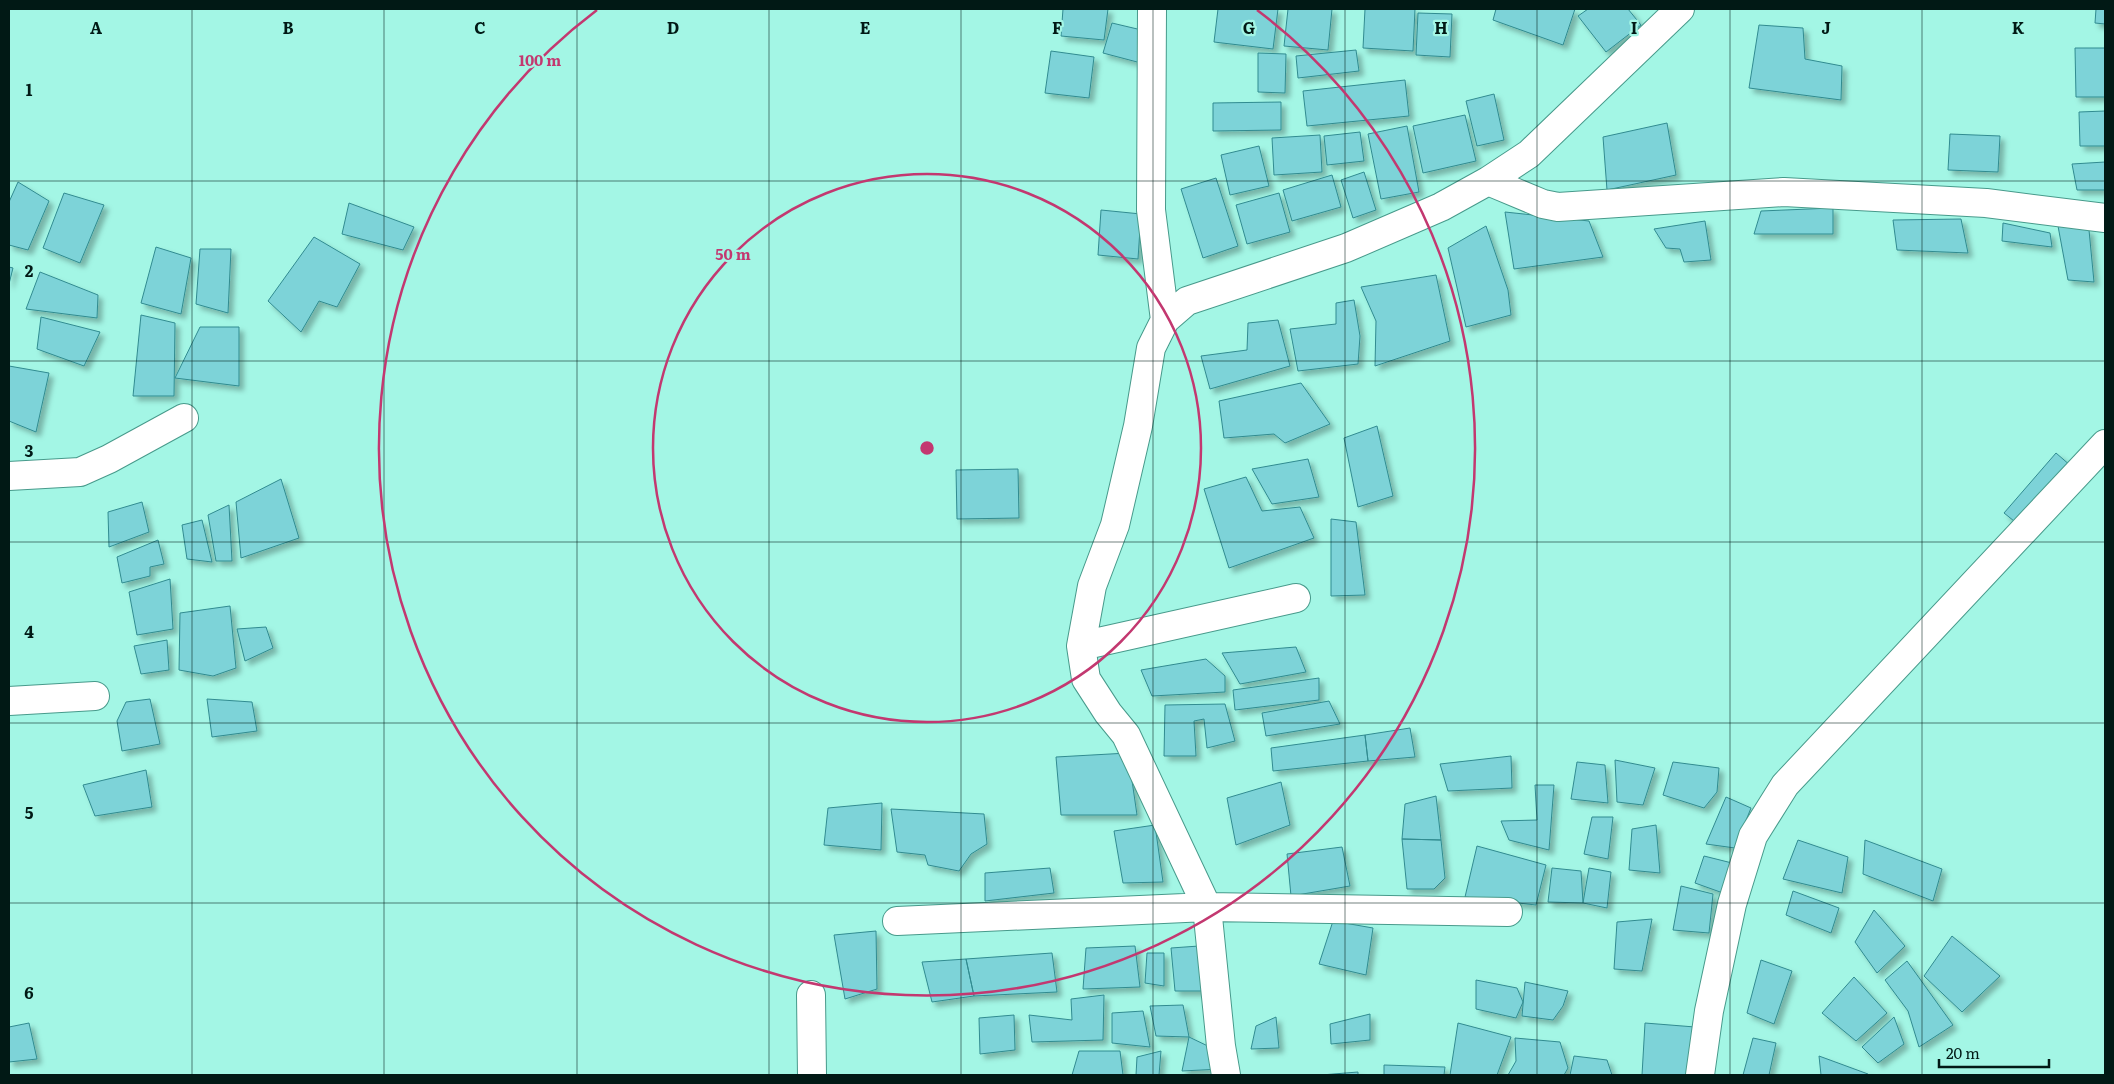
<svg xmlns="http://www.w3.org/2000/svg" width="2114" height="1084" font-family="Literata,serif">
	<defs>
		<filter id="shadow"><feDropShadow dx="4.5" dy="4.5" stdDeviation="2.5" flood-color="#0004"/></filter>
	</defs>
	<rect width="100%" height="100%" fill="#a3f6e5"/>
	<path fill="#7dd3d8" stroke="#318b90" filter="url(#shadow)" d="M1063 9H1108L1104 40 1061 36Z
		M1218 9H1278L1273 49 1214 42Z
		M1288 9H1332L1328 50 1284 46Z
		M1365 9H1415L1413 51 1363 48Z
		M1496 9H1575L1563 45 1493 20Z
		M1588 9H1628L1641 25 1606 52 1578 16Z
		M2096 9H2105V24L2095 23Z
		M1418 13 1452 14 1450 57 1416 55Z
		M1112 23 1150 32 1141 63 1103 53Z
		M1759 25 1803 28 1805 59 1842 66 1841 100 1749 88Z
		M2075 48H2105V97H2076Z
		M1356 50 1359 71 1298 78 1296 56Z
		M1051 51 1094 57 1089 98 1045 93Z
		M1258 53 1286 54 1285 93 1258 92Z
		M1405 80 1409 116 1307 126 1303 91Z
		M1494 94 1504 140 1477 146 1466 101Z
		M1281 102V130L1213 131V103Z
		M2105 111V146H2080L2079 112Z
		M1465 115 1476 161 1423 173 1413 126Z
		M1667 123 1676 175 1607 190 1603 137Z
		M1407 126 1419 192 1381 199 1368 134Z
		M1360 132 1364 161 1327 165 1324 136Z
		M1950 134 2000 136 1998 172 1948 170Z
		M1320 135 1322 172 1274 175 1272 138Z
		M1259 146 1269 186 1230 195 1221 155Z
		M2105 162V190H2077L2072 164Z
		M1364 172 1376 210 1353 218 1341 180Z
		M1332 175 1341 207 1292 221 1283 190Z
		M1216 178 1238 246 1203 258 1181 189Z
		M18 182 49 201 28 250 9 245V202Z
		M64 193 104 205 80 263 43 248Z
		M1279 193 1290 232 1247 244 1236 205Z
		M349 203 414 227 403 250 342 234Z
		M1833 208V234H1754L1761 211Z
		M1101 210 1141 214 1138 259 1098 255Z
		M1505 212 1589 221 1603 257 1514 269Z
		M1961 219 1968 253 1897 250 1893 220Z
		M1705 221 1711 260 1684 262 1680 249 1666 248 1654 229Z
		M2003 223 2050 233 2052 247 2002 241Z
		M1486 226 1508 290 1511 315 1466 327 1448 248Z
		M2058 226 2089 230 2094 282 2068 280Z
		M314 237 360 264 337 307 319 301 301 332 268 301Z
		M156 247 191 258 181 314 141 303Z
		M200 249H231L228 313 196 304Z
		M9 267 13 268 9 284Z
		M40 272 98 295 97 318 26 309Z
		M1436 275 1450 341 1375 366 1376 321 1361 287Z
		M1354 300 1360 336 1358 364 1298 371 1290 329 1336 324V303Z
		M141 315 175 323 174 396H133Z
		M41 317 100 332 84 366 37 349Z
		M1278 320 1290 366 1210 389 1201 356 1247 350 1248 323Z
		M200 327H239V386L175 378Z
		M9 366 49 373 36 432 9 421Z
		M1301 383 1330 424 1285 443 1274 434 1224 438 1219 401Z
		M1377 426 1393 496 1358 507 1344 438Z
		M2056 453 2071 466 2019 525 2004 513Z
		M1308 459 1319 497 1272 504 1252 469Z
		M1018 469 1019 518 957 519 956 470Z
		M1246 477 1262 511 1300 507 1314 538 1229 568 1204 489Z
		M281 479 299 538 241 558 236 502Z
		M142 502 149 532 109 547 108 512Z
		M229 505 232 561H216L208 515Z
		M1331 519 1356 522 1365 595 1331 596Z
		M202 520 212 562 187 559 182 525Z
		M158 540 164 564 150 567V576L122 583 117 557Z
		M170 579 173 629 137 635 129 592Z
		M230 606 236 668 213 676 179 670 180 613Z
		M266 627 273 648 245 661 237 629Z
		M167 640 169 670 141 674 134 646Z
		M1296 647 1306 672 1240 684 1222 653Z
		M1206 659 1225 676V692L1152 696 1141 670Z
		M1319 678V700L1235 710 1233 690Z
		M150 699 160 744 122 751 117 721 126 702Z
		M207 699 252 702 257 731 212 737Z
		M1329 701 1340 724 1266 736 1262 713Z
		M1225 704 1235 741 1207 748 1204 719 1194 721 1196 756H1164L1165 705Z
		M1410 728 1415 757 1368 761 1365 735Z
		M1365 735 1368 761 1273 771 1271 748Z
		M1128 753 1137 815H1061L1056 757Z
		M1511 756 1512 788 1448 791 1440 764Z
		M1615 760 1655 768 1643 805 1617 802Z
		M1577 762 1605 765 1608 803 1571 799Z
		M1673 762 1719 768 1717 792 1704 808 1663 795Z
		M146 770 152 807 95 816 83 785Z
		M1281 782 1290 825 1236 845 1227 798Z
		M1535 785H1554L1549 850 1509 840 1501 821 1537 820Z
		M1436 796 1441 840 1402 839 1405 804Z
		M1726 797 1751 808 1735 848 1706 844Z
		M882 803 881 850 824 845 828 808Z
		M891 809 984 814 987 844 971 854 959 871 928 865 925 855 897 852Z
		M1592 817H1613L1608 859 1584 854Z
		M1155 825 1163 882 1123 883 1114 831Z
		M1656 825 1660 873 1629 870 1632 829Z
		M1402 839 1441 840 1445 878 1434 889H1407Z
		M1798 840 1848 857 1842 893 1783 879Z
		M1865 840 1942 869 1933 901 1863 874Z
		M1477 846 1546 865 1536 905 1465 897Z
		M1342 847 1350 886 1291 896 1287 854Z
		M1704 856 1736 864 1723 893 1695 883Z
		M1050 868 1054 893 985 901V873Z
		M1552 868 1581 871 1583 903 1548 902Z
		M1589 868 1611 872 1607 908 1583 903Z
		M1681 886 1713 894 1709 933 1673 930Z
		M1793 891 1839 908 1831 933 1786 915Z
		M1874 910 1905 946 1877 973 1855 942Z
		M1652 919 1642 971 1614 969 1617 922Z
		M1333 921 1373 928 1366 975 1319 964Z
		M876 931 877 989 845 999 834 935Z
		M1952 936 2000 976 1962 1012 1924 976Z
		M1135 946 1140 987 1083 989 1086 948Z
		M1199 946 1209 991H1175L1171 948Z
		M1052 953 1057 992 974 996 966 959Z
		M1147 953H1164V986L1145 983Z
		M966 959 974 996 932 1002 922 962Z
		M1761 960 1792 971 1774 1024 1747 1013Z
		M1907 961 1953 1025 1919 1047 1908 1011 1885 980Z
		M1854 977 1887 1013 1856 1041 1822 1013Z
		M1476 980 1517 988 1523 1002 1516 1018 1476 1009Z
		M1525 982 1568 991 1563 1006 1553 1020 1522 1016Z
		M1104 995 1103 1040 1032 1042 1029 1015 1072 1020 1071 999Z
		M1183 1005 1189 1037 1156 1036 1150 1006Z
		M1143 1011 1150 1047 1112 1043V1013Z
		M1370 1014V1040L1331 1044 1330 1024Z
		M1014 1015 1015 1050 980 1054 979 1018Z
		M1276 1017 1279 1048 1251 1049 1256 1026Z
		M1894 1017 1904 1044 1878 1063 1862 1047Z
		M29 1023 37 1059 9 1062V1027Z
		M1458 1023 1511 1037 1497 1075H1450Z
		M1645 1023 1695 1027 1692 1075H1642Z
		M1189 1037 1212 1048 1221 1069 1182 1071Z
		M1515 1038 1560 1042 1568 1068 1564 1075H1508L1516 1061Z
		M1753 1038 1776 1043 1769 1075H1743Z
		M1079 1051H1120L1123 1075H1072Z
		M1161 1051 1159 1075H1136L1137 1057Z
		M1574 1056 1607 1060 1612 1075H1570Z
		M1819 1056 1868 1074 1869 1075H1821Z
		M1384 1065 1445 1067 1444 1075H1384Z
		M1358 1072V1075H1321Z"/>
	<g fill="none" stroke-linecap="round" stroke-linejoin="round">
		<defs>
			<path id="minor" d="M1152 9 1151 210 1165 320
				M1488 181 1543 204 1558 207 1784 192 1986 203 2105 218
				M9 476 80 472 109 459 184 418
				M1081 646 1296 598
				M9 701 95 696
				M897 921 1207 907 1508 912
				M811 995 812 1075
				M1226 1075 1221 1046 1207 907 1126 735 1108 713 1086 679 1081 646 1092 586 1115 525 1138 426 1151 348 1165 320 1187 301 1346 248 1441 207 1488 181 1529 154 1680 9
				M1700 1075 1709 1011 1732 904 1753 836 1785 785 2105 444"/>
		</defs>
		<use href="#minor" stroke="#479a8b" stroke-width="30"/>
		<use href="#minor" stroke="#fff" stroke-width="28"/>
	</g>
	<path fill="none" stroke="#011915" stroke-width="1" stroke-opacity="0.55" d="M192 9V1075M384 9V1075M577 9V1075M769 9V1075M961 9V1075M1153 9V1075M1345 9V1075M1537 9V1075M1730 9V1075M1922 9V1075M9 181H2105M9 361H2105M9 542H2105M9 723H2105M9 903H2105"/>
	<g fill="none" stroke="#c33870" stroke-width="2.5">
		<circle cx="927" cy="448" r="274"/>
		<path d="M1257 10A548 548 0 1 1 597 10"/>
	</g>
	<g font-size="16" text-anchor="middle" font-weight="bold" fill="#011915" stroke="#a3f6e5" stroke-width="4.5" stroke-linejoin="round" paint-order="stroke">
		<text x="96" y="34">A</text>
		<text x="288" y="34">B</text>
		<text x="480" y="34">C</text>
		<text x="673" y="34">D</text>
		<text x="865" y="34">E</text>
		<text x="1057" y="34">F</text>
		<text x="1249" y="34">G</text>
		<text x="1441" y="34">H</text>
		<text x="1634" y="34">I</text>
		<text x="1826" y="34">J</text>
		<text x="2018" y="34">K</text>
		<text x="29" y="96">1</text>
		<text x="29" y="277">2</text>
		<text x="29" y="457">3</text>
		<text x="29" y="638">4</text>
		<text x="29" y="819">5</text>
		<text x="29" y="999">6</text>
	</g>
	<circle cx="927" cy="448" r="8" fill="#c33870" stroke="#a3f6e5" stroke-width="2.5"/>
	<g font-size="15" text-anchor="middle" font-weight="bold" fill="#c33870" stroke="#a3f6e5" stroke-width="4.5" stroke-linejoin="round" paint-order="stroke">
		<text x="540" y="66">100 m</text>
		<text x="733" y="260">50 m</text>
	</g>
	<rect width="2114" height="1084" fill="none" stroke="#011915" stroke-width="20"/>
	<path d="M1939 1059v8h110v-8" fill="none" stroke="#011915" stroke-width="2.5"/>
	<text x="1946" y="1059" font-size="15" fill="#011915" stroke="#a3f6e5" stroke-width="4" paint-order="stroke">20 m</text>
</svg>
